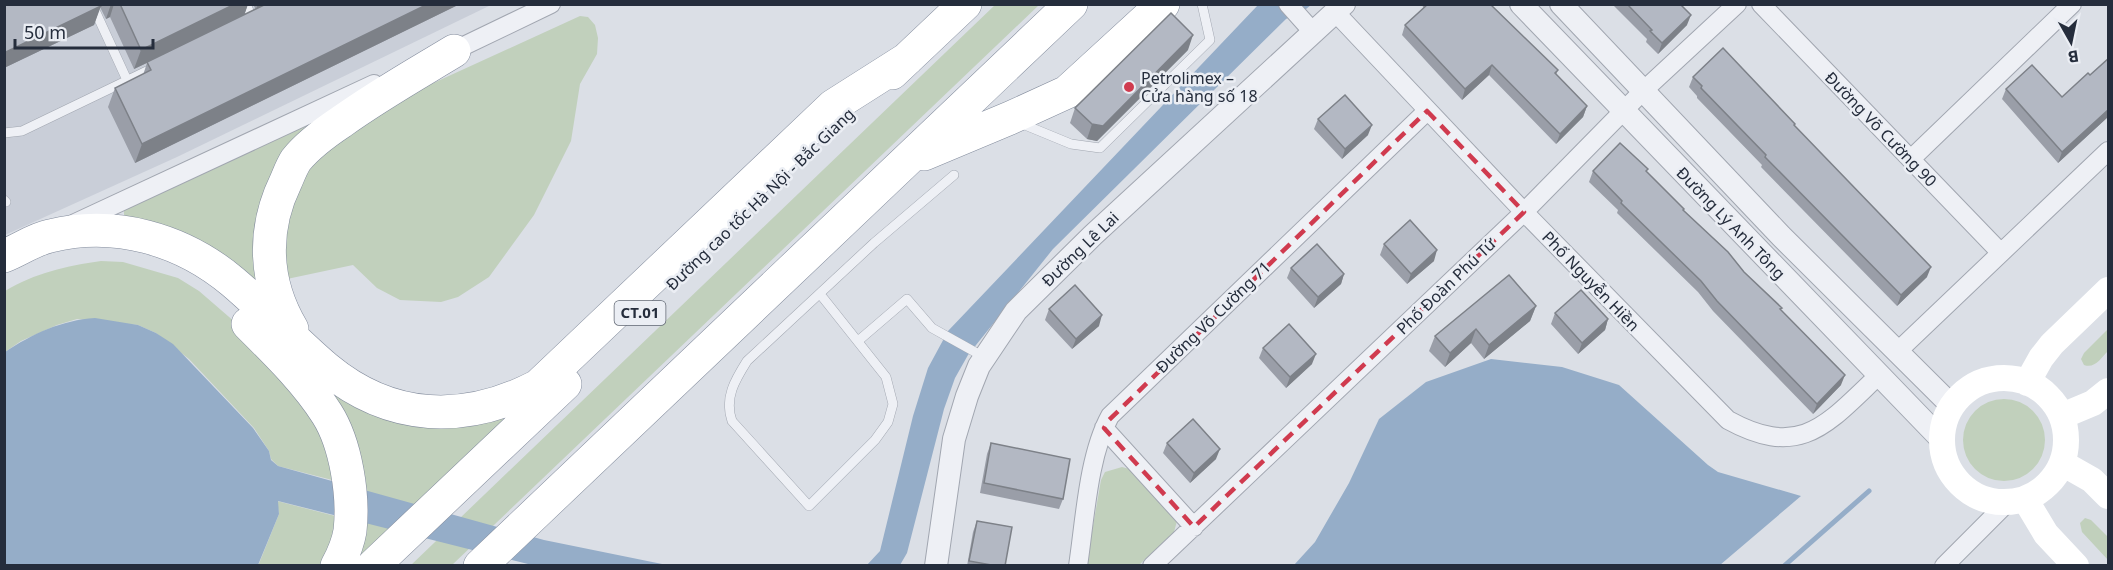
<svg xmlns="http://www.w3.org/2000/svg" width="2113" height="570" font-family="'Noto Sans',sans-serif">
	<rect width="100%" height="100%" fill="#dbdfe6"/>
	<path fill="#c9ced8" d="M4 5H491L177 157 5 235Z"/>
	<path fill="#c1d0bc" d="M995 5H1039L452 565 410 566Z
		M580 16 588 17 595 25 598 38 597 54 580 84 571 141 534 215 489 277 458 297 441 302 400 300 377 288 353 265 287 279 282 251 292 202 319 149 405 96Z
		M315 119 266 285 126 218 124 215V209Z
		M101 261 123 262 178 278 199 291 257 341 312 412 336 481 278 466 271 459 269 451 254 428 189 359 156 333 138 325 77 319 57 325 21 341 5 352V291C35 273 66 266 101 261Z
		M2108 329V351C2101 358 2095 369 2084 365L2081 359 2084 353Z
		M310 366 341 392 524 414 365 565H346L352 549Z
		M1963 440a41 41 0 1 1 82 0a41 41 0 1 1-82 0Z
		M1122 467 1133 470 1177 521 1174 532 1139 565 1086 566 1101 480 1105 472Z
		M277 501 339 517 326 565 258 566 279 514Z
		M2085 518 2091 520 2108 537V560L2082 532 2080 523Z"/>
	<path fill="#95adc8" d="M1258 5H1311L1306 9 1286 19 1053 249 968 355 955 378 944 409 907 553 900 565 866 566 880 551 913 416 928 368 948 331Z
		M95 318 138 325 156 333 173 344 253 428 269 451 271 460 278 466 544 540 667 565H532L278 501 279 514 258 565 5 566V352C32 334 62 320 95 318Z
		M1491 359 1562 367 1619 385 1708 465 1718 472 1801 496 1720 565H1294L1315 542 1349 483 1379 419 1426 382Z"/>
	<g fill="none" stroke-linecap="round" stroke-linejoin="round">
		<path stroke="#95adc8" stroke-width="5" d="M1784 566 1869 491"/>
		<defs>
			<path id="service" d="M92 4 127 80
				M246 4 253 20
				M1020 123 1071 144 1100 148 1210 40 1202 4
				M4 133 22 131 153 68
				M4 200 6 202
				M820 294 886 377 893 404 888 422 875 440 809 506 732 421C724 398 735 380 747 361L874 243 954 175
				M858 341 907 299 932 328 984 357"/>
			<path id="minor" d="M1288 4 1313 32
				M1761 4 2001 253
				M1336 13 1524 212 1728 420C1801 460 1827 424 1878 376
				M447 54 551 4
				M1911 159 2072 4
				M73 224 374 84
				M1897 352 2108 151
				M1104 428 1194 527
				M1078 566C1085 520 1088 456 1110 416L1427 111
				M1152 566 1524 212 1642 92 1737 4
				M1944 566 2008 502"/>
			<path id="tertiary" d="M1521 4 1942 440
				M1561 4 1781 236 1952 406
				M936 566 954 439 967 396 979 366 1016 311 1093 235 1344 4"/>
			<path id="motorway" d="M892 73 965 4
				M924 154 1010 118 1067 92 1163 4
				M4 256C19 250 35 239 50 236 115 220 182 239 233 282 265 309 294 341 326 368 391 422 465 424 538 386L833 106 907 59
				M248 324C276 352 306 381 327 414 346 444 354 496 350 531 348 543 343 555 337 566
				M292 329C264 282 262 230 286 181 289 174 292 166 296 160 308 145 326 132 341 122 377 96 416 74 454 51
				M373 566 565 384
				M480 566 1071 4"/>
		</defs>
		<use href="#service" stroke="#a1a6b0" stroke-width="10"/>
		<use href="#minor" stroke="#a1a6b0" stroke-width="20"/>
		<use href="#tertiary" stroke="#a1a6b0" stroke-width="24"/>
		<use href="#motorway" stroke="#838c9d" stroke-width="34"/>
		<use href="#service" stroke="#eef0f5" stroke-width="9"/>
		<use href="#minor" stroke="#eef0f5" stroke-width="18"/>
		<use href="#tertiary" stroke="#eef0f5" stroke-width="22"/>
		<path stroke="#fff" stroke-width="26" d="M1942 440a62 62 0 1 1 124 0a62 62 0 1 1-124 0Z
			M2027 383 2041 358 2052 344 2108 290
			M2062 416 2093 403 2108 391
			M2062 463 2092 480 2108 496
			M2025 499 2046 534 2076 566"/>
		<use href="#motorway" stroke="#fff" stroke-width="33"/>
	</g>
	<path fill="#9a9ea8" d="M4 4H248L244 15 256 10 253 4H460L135 163 108 107 115 88 143 75 147 63 134 69 110 17 106 19 100 7 94 25 4 68Z
		M1421 4H1490L1558 70 1556 75 1587 106 1583 117 1556 144 1489 75 1462 100 1402 35 1405 25 1424 8Z
		M1612 4H1680L1687 25 1658 54 1646 42 1647 39Z
		M1188 50 1097 141 1087 139 1070 123 1075 108Z
		M2109 58V116L2058 163 2002 99 2006 89 2062 97 2090 75Z
		M1693 77 1794 126 1927 277 1897 306 1761 167 1762 165 1697 98V96L1689 87Z
		M1318 119 1368 135 1342 159 1314 129Z
		M1593 171 1646 172 1781 310 1841 385 1813 414 1713 311 1698 292 1617 213 1618 210 1589 182Z
		M1384 244 1434 261 1407 284 1380 255Z
		M1291 268 1344 274 1341 284 1314 308 1287 278Z
		M1536 306 1530 321 1484 359 1471 343 1445 367 1429 351 1435 336Z
		M1049 309 1099 326 1072 349 1045 320Z
		M1555 313 1608 319 1605 330 1578 354 1551 324Z
		M1263 348 1312 364 1286 388 1259 358Z
		M991 443 1063 499 1059 509 980 493 987 454Z
		M1167 443 1216 459 1190 483 1163 453Z
		M977 521 1005 566H967L973 532Z"/>
	<path fill="#7d8188" d="M111 4H114L110 17 106 19Z
		M235 4H248L244 16 134 69 141 50Z
		M258 4H268L256 10Z
		M428 4H460L135 163 142 144Z
		M101 6 94 25 4 68V53Z
		M1691 15 1687 25 1658 54 1662 43Z
		M1193 35 1188 50 1097 141 1087 139 1092 124Z
		M1492 65 1489 75 1462 100 1465 89Z
		M1587 106 1583 117 1556 144 1560 134Z
		M2109 109V116L2058 163 2062 152Z
		M1372 125 1368 135 1342 159 1345 149Z
		M1437 250 1434 261 1407 284 1411 274Z
		M1931 267 1927 277 1897 306 1901 295Z
		M1344 274 1341 284 1314 308 1318 297Z
		M1536 306 1530 321 1484 359 1489 345Z
		M1102 315 1099 326 1072 349 1076 339Z
		M1608 319 1605 330 1578 354 1582 343Z
		M1476 329 1471 343 1445 367 1450 353Z
		M1316 354 1312 364 1286 388 1290 377Z
		M1845 375 1841 385 1813 414 1817 404Z
		M1220 449 1216 459 1190 483 1194 473Z"/>
	<path fill="#b3b8c3" stroke="#7d8188" stroke-width="1.5" d="M4 4H101V6L4 53Z
		M120 4H235L141 50Z
		M266 4H428L142 144 115 88 151 70 147 62Z
		M1428 4H1490L1558 70 1555 73 1587 106 1560 134 1492 65 1465 89 1405 25Z
		M1627 4H1680L1691 15 1662 43 1650 31 1652 30Z
		M1171 13 1193 35 1103 126 1092 124 1075 108Z
		M1723 48 1795 124 1794 125 1931 267 1901 295 1765 157 1766 155 1701 88 1702 86 1693 77Z
		M2109 58V109L2062 152 2006 89 2032 65 2062 97 2088 73 2090 75Z
		M1345 95 1372 125 1345 149 1318 119Z
		M1620 143 1648 169 1646 171 1684 209 1683 210 1728 252 1744 272 1782 308 1780 309 1845 375 1817 404 1717 301 1701 281 1621 203 1622 201 1593 171Z
		M1410 220 1437 250 1411 274 1384 244Z
		M1317 244 1344 274 1318 297 1291 268Z
		M1509 275 1536 306 1489 345 1476 329 1450 353 1435 336Z
		M1075 285 1102 315 1076 339 1049 309Z
		M1581 290 1608 319 1582 343 1555 313Z
		M1289 324 1316 354 1290 377 1263 348Z
		M1193 419 1220 449 1194 473 1167 443Z
		M991 443 1070 459 1063 499 984 483Z
		M977 521 1012 527 1005 566H997L969 561Z"/>
	<path fill="none" stroke="#d03b4f" stroke-width="4.5" stroke-dasharray="12 8" stroke-linejoin="round" d="M1427 111 1524 212 1194 527 1104 428 1108 421Z"/>
	<circle fill="#d03b4f" stroke="#ebeef4" stroke-width="2" cx="1129" cy="87" r="6"/>
	<g text-anchor="middle" stroke-width="5" stroke-linejoin="round" paint-order="stroke">
		<rect fill="#ebeef4" stroke="#606773" stroke-width="1.5" x="614.5" y="301" width="51" height="24" rx="4.5"/>
		<g font-size="15" font-weight="bold" fill="#252d3c">
			<text x="640" y="318">CT.01</text>
		</g>
		<g font-size="16" fill="#252d3c" stroke="#ebeef4" text-anchor="start">
			<text x="1141" y="84">Petrolimex –<tspan x="1141" dy="18">Cửa hàng số 18</tspan></text>
		</g>
		<g font-size="16" fill="#252d3c" stroke="#ebeef4">
			<text transform="translate(1881 129) rotate(46)" y="6">Đường Võ Cường 90</text>
			<text transform="translate(760 199) rotate(-44)" y="6">Đường cao tốc Hà Nội - Bắc Giang</text>
			<text transform="translate(1731 223) rotate(46)" y="6">Đường Lý Anh Tông</text>
			<text transform="translate(1080 249) rotate(-44)" y="6">Đường Lê Lai</text>
			<text transform="translate(1591 281) rotate(46)" y="6">Phố Nguyễn Hiền</text>
			<text transform="translate(1446 286) rotate(-44)" y="6">Phố Đoàn Phú Tứ</text>
			<text transform="translate(1213 317) rotate(-44)" y="6">Đường Võ Cường 71</text>
		</g>
	</g>
	<rect width="2113" height="570" fill="none" stroke="#252d3c" stroke-width="12"/>
	<g transform="translate(2071 42) rotate(171)" stroke="#ebeef4" stroke-width="4.5" paint-order="stroke">
	<path d="M0-4.5L10 22L0 15L-10 22Z" fill="#252d3c"/>
	<text y="-9" font-size="16" font-weight="bold" text-anchor="middle" fill="#252d3c">B</text>
	</g>
	<path d="M15 39v9h138v-9" fill="none" stroke="#252d3c" stroke-width="3"/>
	<text x="24" y="39" font-size="18" fill="#252d3c" stroke="#ebeef4" stroke-width="4.5" paint-order="stroke">50 m</text>
</svg>
